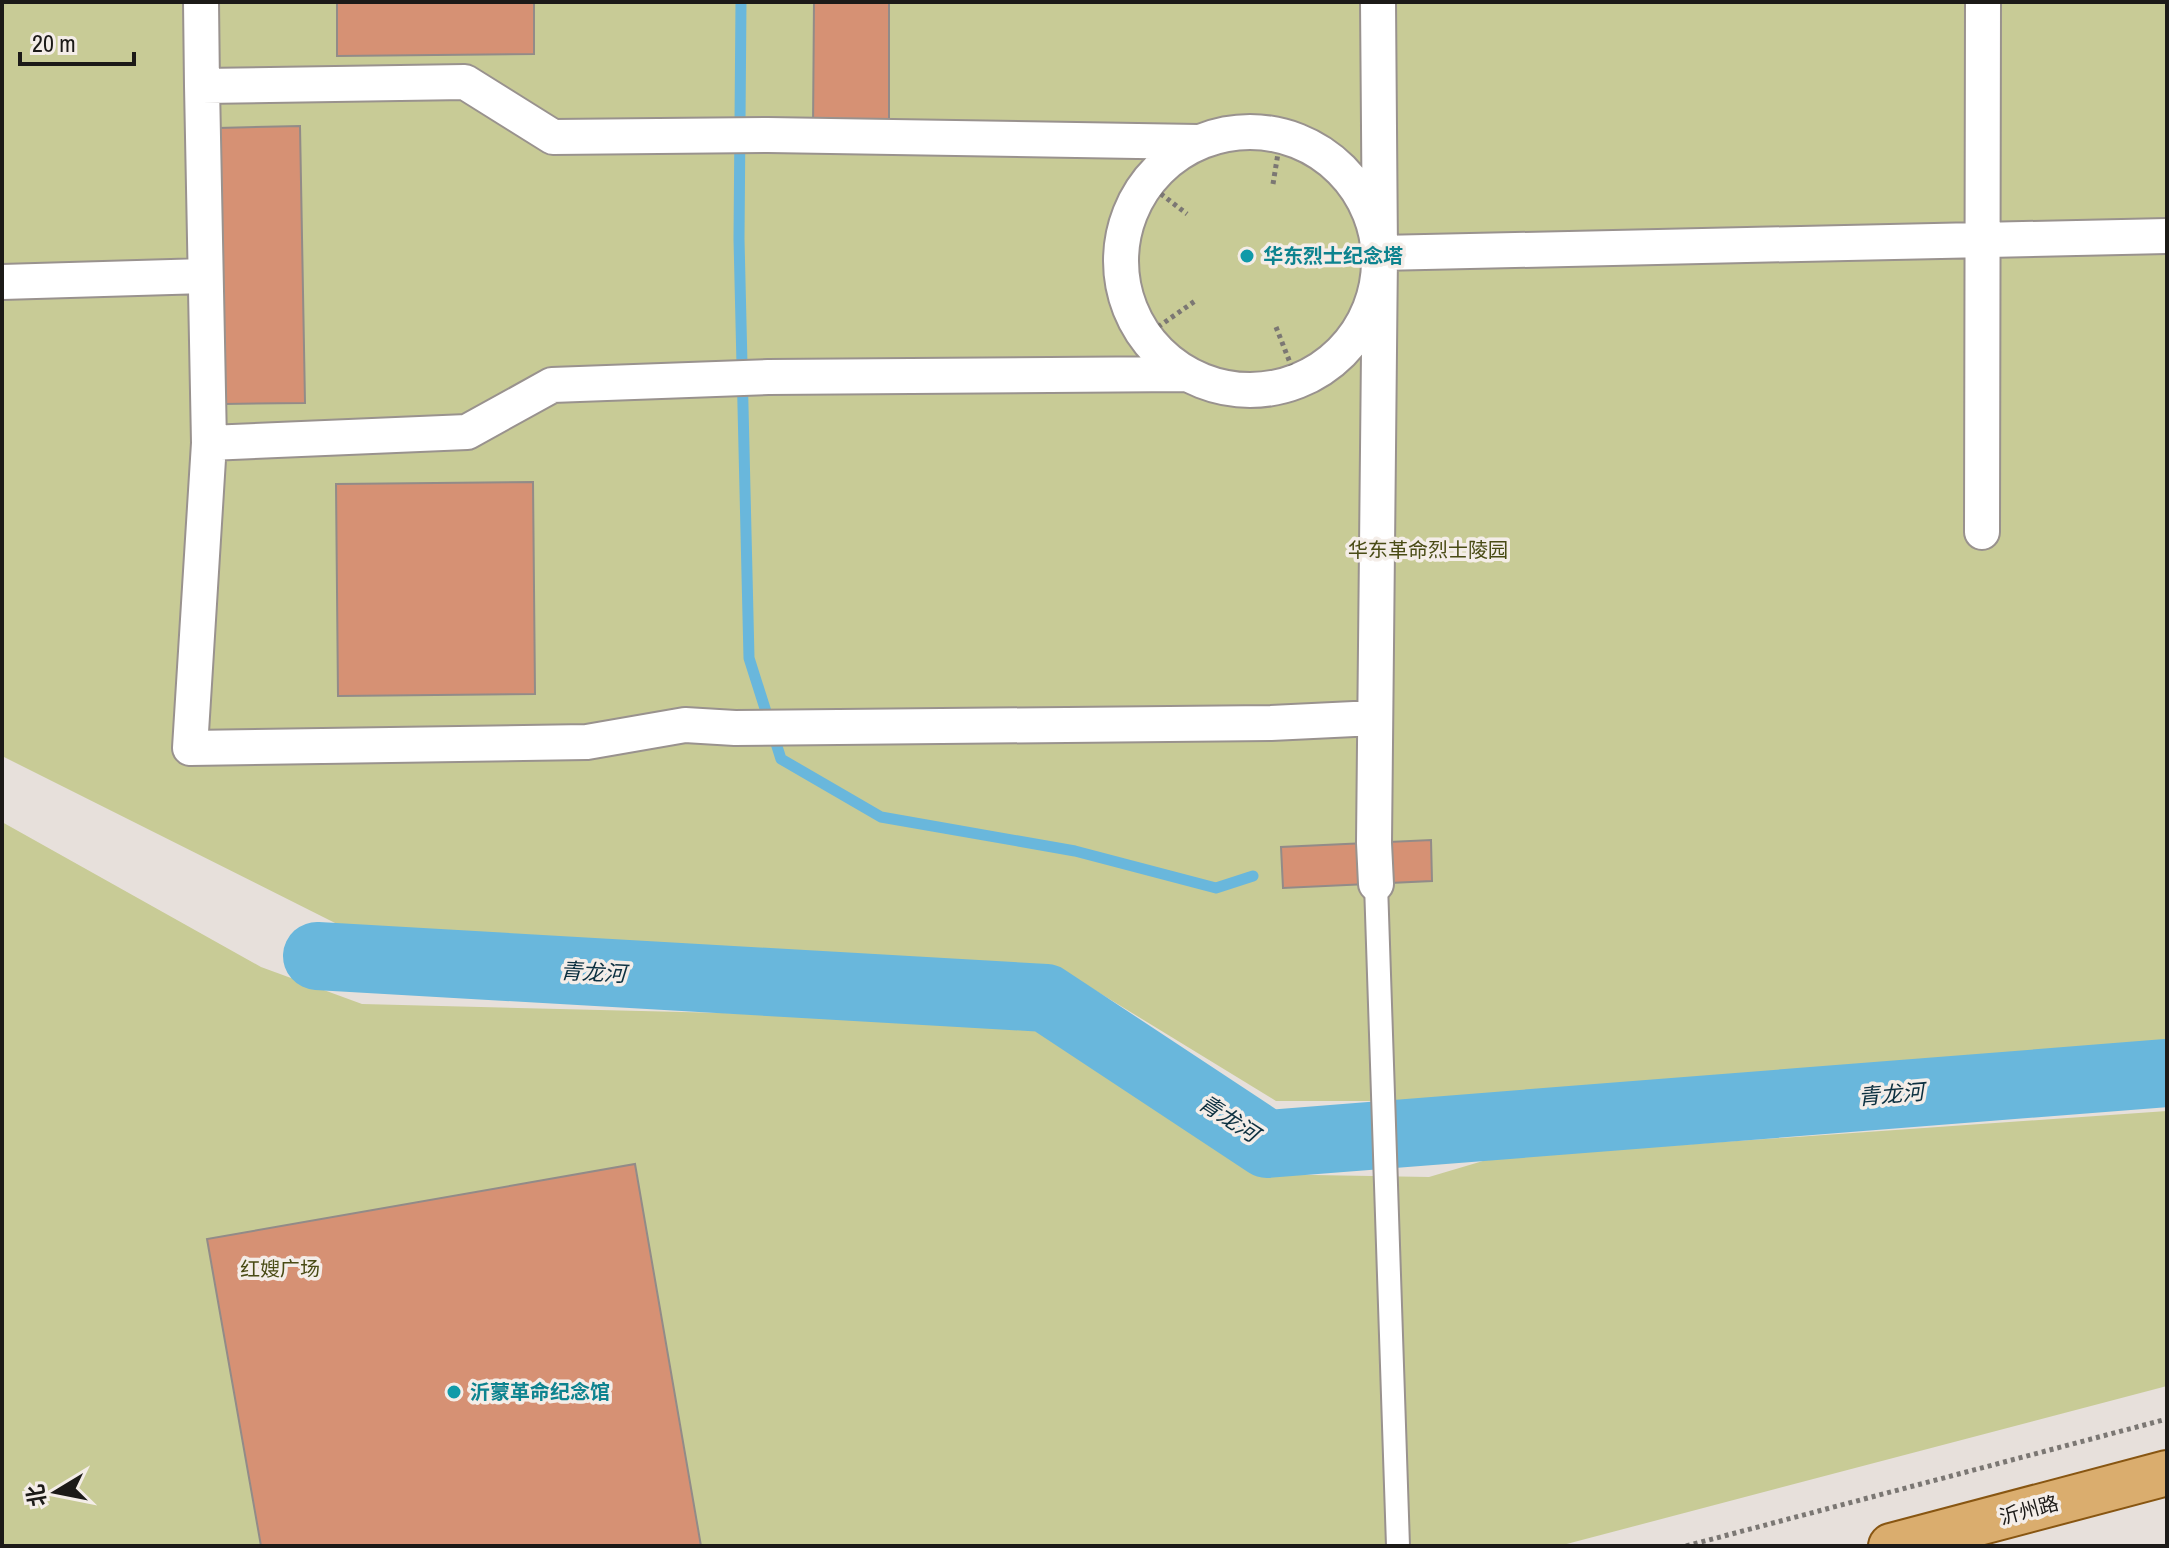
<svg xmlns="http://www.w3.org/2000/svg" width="2169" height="1548" font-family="'Archivo Narrow','Noto Sans SC',sans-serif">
	<rect width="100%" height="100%" fill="#e7e0db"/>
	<path fill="#c8cb96" d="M2 2H2167V1040L1425 1101H1276L1057 967 349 930 2 756Z
		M2 822 261 967 362 1004 1038 1021 1257 1174 1429 1177 1493 1158 2167 1111V1386L1559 1546H2Z"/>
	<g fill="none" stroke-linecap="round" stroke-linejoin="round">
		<path stroke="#69b7dc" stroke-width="11" d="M741 2 739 239 749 658 781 759 881 817 1075 851 1216 888 1253 876"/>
		<path stroke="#69b7dc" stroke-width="68" d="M317 956 1046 998 1267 1144 2167 1073"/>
	</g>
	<path fill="#d69174" stroke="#928b88" stroke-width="2" d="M337 2H534V54L337 56Z
		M814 2H889V129H813Z
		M300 126 305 403 223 404 218 128Z
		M533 482 535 694 338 696 336 484Z
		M1431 840 1432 881 1283 888 1281 847Z
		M635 1164 701 1546H261L207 1239Z"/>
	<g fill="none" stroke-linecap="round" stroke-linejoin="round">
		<defs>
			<path id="service" d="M1376 884 1398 1546"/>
			<path id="pedestrian" d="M201 2 202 86
				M1121 261a129 129 0 1 1 258 0a129 129 0 1 1-258 0Z
				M1380 253 2167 236
				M2 282 205 276
				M1185 374 768 377 552 385 467 432 209 443 202 86 465 82 553 137 768 135 1198 142
				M209 443 190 748 587 742 685 725 735 728 1271 723 1375 718
				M1982 532 1983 2
				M1376 884 1374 843 1380 253 1378 2"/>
			<path id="primary" d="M1891 1546 2167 1473"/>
		</defs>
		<use href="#service" stroke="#99928e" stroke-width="26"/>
		<use href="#pedestrian" stroke="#99928e" stroke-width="38"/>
		<use href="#primary" stroke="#885612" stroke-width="48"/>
		<path stroke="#7b7773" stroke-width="5" stroke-dasharray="4 4" stroke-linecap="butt" d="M1148 184 1187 214
			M1273 184 1281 135
			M1330 256 1347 255
			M1276 327 1298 383
			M1145 336 1195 301
			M1686 1546 2167 1419"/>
		<use href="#service" stroke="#fff" stroke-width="22"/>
		<use href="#pedestrian" stroke="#fff" stroke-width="34"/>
		<use href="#primary" stroke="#daad6e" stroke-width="44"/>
	</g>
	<g fill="#0f9aa8" stroke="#f4ede8" stroke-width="3">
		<circle cx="1247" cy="256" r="8"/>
		<circle cx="454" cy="1392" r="8"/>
	</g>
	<g text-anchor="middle" stroke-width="7" stroke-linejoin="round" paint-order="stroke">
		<g font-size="20" font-weight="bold" fill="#0d838f" stroke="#f4ede8" text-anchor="start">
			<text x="1263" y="263">华东烈士纪念塔</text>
			<text x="470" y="1399">沂蒙革命纪念馆</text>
		</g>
		<g font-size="20" fill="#494b15" stroke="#f4ede8">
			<text x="1428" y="557">华东革命烈士陵园</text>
			<text x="280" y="1276">红嫂广场</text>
		</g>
		<g font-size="20" fill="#1c1a18" stroke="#f4ede8">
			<text transform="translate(2029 1510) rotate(-15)" y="7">沂州路</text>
		</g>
		<g font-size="22" font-style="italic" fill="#0c3040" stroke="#f4ede8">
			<text transform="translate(593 972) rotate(3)" y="8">青龙河</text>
			<text transform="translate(1891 1094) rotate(-5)" y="8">青龙河</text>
			<text transform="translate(1229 1118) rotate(33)" y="8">青龙河</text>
		</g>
	</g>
	<rect width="2169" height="1548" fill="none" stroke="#1c1a18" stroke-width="8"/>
	<g transform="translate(56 1492) rotate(260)" stroke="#f4ede8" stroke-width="6" paint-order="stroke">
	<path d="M0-6L14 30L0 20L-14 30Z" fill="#1c1a18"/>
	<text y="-12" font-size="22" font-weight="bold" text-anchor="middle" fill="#1c1a18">北</text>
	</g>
	<path d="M20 52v12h114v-12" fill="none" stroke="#1c1a18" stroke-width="4"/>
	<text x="32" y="52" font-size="24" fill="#1c1a18" stroke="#f4ede8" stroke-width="6" paint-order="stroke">20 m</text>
</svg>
